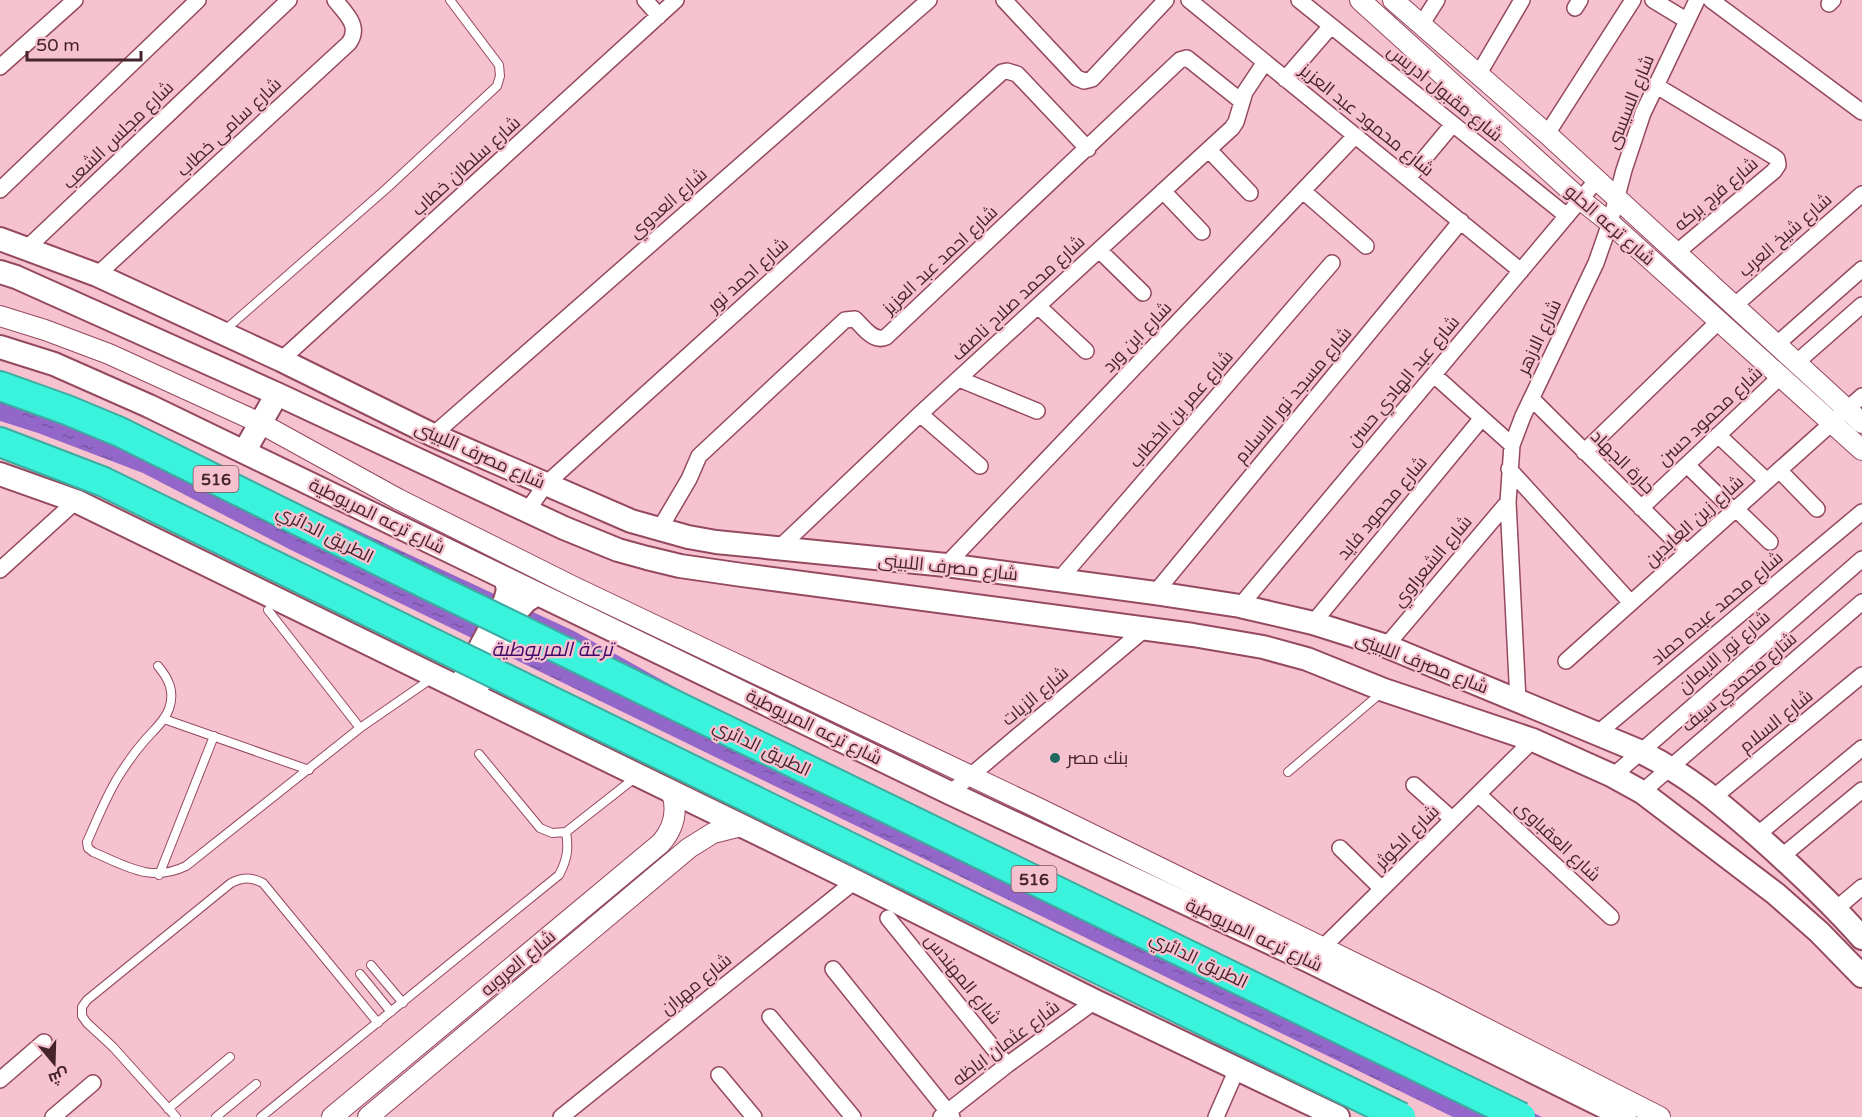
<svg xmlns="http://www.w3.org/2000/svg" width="1862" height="1117" font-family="'Varela Round',Cairo,sans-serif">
	<defs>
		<pattern id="water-ripples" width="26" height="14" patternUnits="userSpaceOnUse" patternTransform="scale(1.5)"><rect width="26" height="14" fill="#9367ca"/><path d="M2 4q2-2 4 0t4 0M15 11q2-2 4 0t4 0" fill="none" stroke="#7a55a4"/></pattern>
	</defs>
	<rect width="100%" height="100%" fill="#f7c2cf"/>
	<path fill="url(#water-ripples)" d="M0 384 162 440 574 631 721 713 1542 1117H1453L291 550 143 473 38 433 0 421Z"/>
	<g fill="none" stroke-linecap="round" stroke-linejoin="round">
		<defs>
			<path id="service" d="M225 330 386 189 497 86 500 76 499 65 450 0
				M268 610 360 728
				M158 666C169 679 175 692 169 709 164 723 150 733 141 745 134 753 128 762 122 771 107 793 98 818 87 842L88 848 93 852C126 866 151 883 186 866L360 728 431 679
				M164 719 309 770
				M479 754 540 828 552 833 566 832 636 777
				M1288 772 1381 693
				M159 875 214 736
				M371 965 403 1003
				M360 974 391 1012
				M168 1109 230 1057
				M176 1117 113 1047 87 1023 82 1016V1007L87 1000 231 883C243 877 251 877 263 883L378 1023
				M216 1117 256 1084
				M261 1117 559 875C567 860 569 849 566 832"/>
			<path id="minor" d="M645 0 659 16
				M1004 0 1077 78 1084 81 1092 79 1166 0
				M1189 0 1521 271
				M1299 0 1567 216
				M1653 0 1686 20
				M1711 0 1862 112
				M1829 4 1833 0
				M1575 8 1580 0
				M1421 25 1437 0
				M0 67 75 0
				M1478 75 1522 0
				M1285 79 1331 26
				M1655 85 1773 156 1777 159 1778 165 1774 171 1676 253
				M1547 134 1633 0
				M1209 150 1250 193
				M1408 178 1453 124
				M0 190 198 0
				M1163 191 1202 232
				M1303 191 1366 246
				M26 249 289 0
				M1099 250 1143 293
				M97 275 349 43C361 26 346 14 335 0
				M1038 306 1086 351
				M1734 306 1862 194
				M1776 345 1862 269
				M281 360 676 0
				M1796 363 1862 305
				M1434 375 1512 445
				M959 379 1037 411
				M1532 399 1687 553
				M920 414 980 466
				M433 435 929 0
				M1718 435 1767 481
				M1584 452 1718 322
				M1687 465 1734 511
				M1509 469 1631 603
				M1779 470 1817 509
				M1641 508 1780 377
				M1736 509 1770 542
				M527 511 546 484 1002 72 1007 71 1017 74 1088 149
				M659 530 689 479 699 456 845 320 855 319C863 327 874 343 886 337L1180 60 1187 58 1241 101
				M777 550 920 414 1232 128 1236 122 1245 92 1265 62
				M946 565 1355 136
				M0 570 76 501
				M1059 580 1332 263
				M1155 593 1461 221
				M1240 606 1596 181
				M1313 623 1482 418
				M1386 646 1508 502
				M1566 661 1862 396
				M1518 701 1508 502 1512 445 1523 416 1596 263 1610 223 1624 170 1643 113 1697 0
				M1598 733 1862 512
				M1613 776 1862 559
				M1414 785 1452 819
				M1642 792 1862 602
				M950 793 1145 629
				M1478 794 1611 917
				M1714 797 1862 675
				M1757 835 1862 748
				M1340 848 1382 889
				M1781 857 1862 790
				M1836 909 1862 887
				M888 918 1007 1065
				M1316 954 1533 740
				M833 969 952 1117
				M770 1017 853 1117
				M719 1075 754 1117
				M0 1080 44 1042
				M53 1117 93 1083
				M561 1117 855 881
				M941 1117 1007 1065 1095 1001
				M1216 1117 1237 1069"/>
			<path id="tertiary" d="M1360 0 1581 200 1610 223 1862 450
				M1393 0 1547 134 1862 423
				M0 316 45 330 109 354 260 423 398 499 572 586 1036 807 1432 1001 1660 1117
				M332 1117 661 843C674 828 678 812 672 793
				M368 1117 689 848 713 833 741 826"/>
			<path id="secondary" d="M0 239 97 275 281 360 433 435 631 521 688 537 716 542 946 565 1155 593 1240 606 1313 623 1386 646 1639 751C1688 775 1719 802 1759 837 1795 869 1830 902 1862 938
				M0 272 16 277 277 394 564 528 618 550 647 558 680 566 742 575 1193 635 1263 647 1307 659 1384 690 1533 740 1613 776 1642 792 1776 894 1819 932 1862 976
				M0 347 54 364 149 406 950 793 1309 961 1625 1117
				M244 452 277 394
				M0 474 76 501 855 881 1095 1001 1338 1117
				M465 676 505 601 508 590 506 580
				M480 682 518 610 526 601 537 594"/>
			<path id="motorway" d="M0 386 67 410 120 432 426 584
				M0 442 104 482 400 627"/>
		</defs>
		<use href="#service" stroke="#94495f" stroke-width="10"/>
		<use href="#minor" stroke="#94495f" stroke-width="18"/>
		<use href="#tertiary" stroke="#94495f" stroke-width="22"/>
		<use href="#secondary" stroke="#94495f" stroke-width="26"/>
		<use href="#motorway" stroke="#3dab9f" stroke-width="32"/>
		<use href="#service" stroke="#fff" stroke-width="8"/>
		<use href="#minor" stroke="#fff" stroke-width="15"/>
		<use href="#tertiary" stroke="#fff" stroke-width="20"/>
		<use href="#secondary" stroke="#fff" stroke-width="22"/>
		<use href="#motorway" stroke="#39f3dd" stroke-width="28"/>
		<defs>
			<path id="motorway-bridge" d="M426 584 1521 1117
				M400 627 1401 1117"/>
		</defs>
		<use href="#motorway-bridge" stroke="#3dab9f" stroke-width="32" stroke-linecap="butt"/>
		<use href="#motorway-bridge" stroke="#39f3dd" stroke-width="28"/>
	</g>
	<circle fill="#21695f" stroke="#f7c2cf" stroke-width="2" cx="1055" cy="758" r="6"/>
	<g text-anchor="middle" stroke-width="4.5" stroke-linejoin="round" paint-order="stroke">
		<g fill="#f7c2cf" stroke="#7a535e" stroke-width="1.5">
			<rect x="193.5" y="466" width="45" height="26" rx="4.5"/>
			<rect x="1011.5" y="866" width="45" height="26" rx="4.5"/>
		</g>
		<g font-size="16" font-weight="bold" fill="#45242d">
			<text x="216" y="485">516</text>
			<text x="1034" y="885">516</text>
		</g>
		<g font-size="18" fill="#45242d" stroke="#f7c2cf">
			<text transform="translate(1445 93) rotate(39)" y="6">شارع مقبول ادريس</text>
			<text transform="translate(1630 102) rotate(-68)" y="6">شارع السيسى</text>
			<text transform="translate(1367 120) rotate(39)" y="6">شارع محمود عبد العزيز</text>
			<text transform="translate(229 127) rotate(-43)" y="6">شارع سامى خطاب</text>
			<text transform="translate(118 135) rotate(-44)" y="6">شارع مجلس الشعب</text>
			<text transform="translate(466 166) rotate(-42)" y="6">شارع سلطان خطاب</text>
			<text transform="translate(1716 194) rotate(-40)" y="6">شارع فرج بركه</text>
			<text transform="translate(668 203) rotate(-41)" y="6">شارع العدوي</text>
			<text transform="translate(1610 225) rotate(41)" y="6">شارع ترعه الحلو</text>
			<text transform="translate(1785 235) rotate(-41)" y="6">شارع شيخ العرب</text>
			<text transform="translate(940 260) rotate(-43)" y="6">شارع احمد عبد العزيز</text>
			<text transform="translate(748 275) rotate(-42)" y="6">شارع احمد نور</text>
			<text transform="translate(1018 298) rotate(-43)" y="6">شارع محمد صلاح ناصف</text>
			<text transform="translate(1137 337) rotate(-46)" y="6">شارع ابن ورد</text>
			<text transform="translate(1539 337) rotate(-65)" y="6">شارع الازهر</text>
			<text transform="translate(1403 381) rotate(-50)" y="6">شارع عبد الهادي حسن</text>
			<text transform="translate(1293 395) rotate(-50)" y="6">شارع مسجد نور الاسلام</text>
			<text transform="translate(1181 409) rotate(-49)" y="6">شارع عمر بن الخطاب</text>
			<text transform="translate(1710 416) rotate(-43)" y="6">شارع محمود حسن</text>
			<text transform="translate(480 455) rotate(24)" y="6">شارع مصرف اللبينى</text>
			<text transform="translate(1623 462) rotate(45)" y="6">حارة الجهاد</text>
			<text transform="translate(1382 508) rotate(-50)" y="6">شارع محمود فايد</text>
			<text transform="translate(377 516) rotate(26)" y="6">شارع ترعه المريوطية</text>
			<text transform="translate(1694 521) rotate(-42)" y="6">شارع زين العابدين</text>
			<text transform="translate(325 534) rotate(27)" y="6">الطريق الدائري</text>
			<text transform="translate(1432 561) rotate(-50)" y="6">شارع الشعراوي</text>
			<text transform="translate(948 567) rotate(6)" y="6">شارع مصرف اللبينى</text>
			<text transform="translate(1717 608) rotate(-40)" y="6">شارع محمد عبده حماد</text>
			<text transform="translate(1724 652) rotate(-41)" y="6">شارع نور الايمان</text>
			<text transform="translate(1422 663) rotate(21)" y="6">شارع مصرف اللبينى</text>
			<text transform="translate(1739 682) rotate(-40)" y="6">شارع محمدي سيف</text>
			<text transform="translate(1035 696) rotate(-40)" y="6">شارع الزيات</text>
			<text transform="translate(1776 721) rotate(-39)" y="6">شارع السلام</text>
			<text transform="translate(814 727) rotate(26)" y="6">شارع ترعه المريوطية</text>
			<text transform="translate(762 748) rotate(26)" y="6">الطريق الدائري</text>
			<text transform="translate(1407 837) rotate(-45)" y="6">شارع الكوثر</text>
			<text transform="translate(1558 841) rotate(43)" y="6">شارع العقباوى</text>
			<text transform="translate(1254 935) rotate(25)" y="6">شارع ترعه المريوطية</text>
			<text transform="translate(1199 960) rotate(26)" y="6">الطريق الدائري</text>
			<text transform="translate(518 963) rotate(-40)" y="6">شارع العروبه</text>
			<text transform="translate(963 979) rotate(51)" y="6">شارع المهندس</text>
			<text transform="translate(696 984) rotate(-39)" y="6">شارع مهران</text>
			<text transform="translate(1006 1043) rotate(-37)" y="6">شارع عثمان اباظه</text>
		</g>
		<g font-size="18" fill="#45242d" stroke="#f7c2cf" text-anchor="start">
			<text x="1067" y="764">بنك مصر</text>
		</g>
		<g font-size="20" font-style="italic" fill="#3d0a68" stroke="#f7c2cf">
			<text x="552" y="656">ترعة المريوطية</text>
		</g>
	</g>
	<g transform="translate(54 1063) rotate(161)" stroke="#f7c2cf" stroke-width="4.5" paint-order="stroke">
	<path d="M0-4.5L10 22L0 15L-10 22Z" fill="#45242d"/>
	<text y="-9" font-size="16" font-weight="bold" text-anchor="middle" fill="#45242d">ش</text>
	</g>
	<path d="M27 51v9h114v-9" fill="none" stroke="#45242d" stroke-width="3"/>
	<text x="36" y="51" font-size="18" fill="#45242d" stroke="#f7c2cf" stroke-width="4.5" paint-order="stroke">50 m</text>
</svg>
